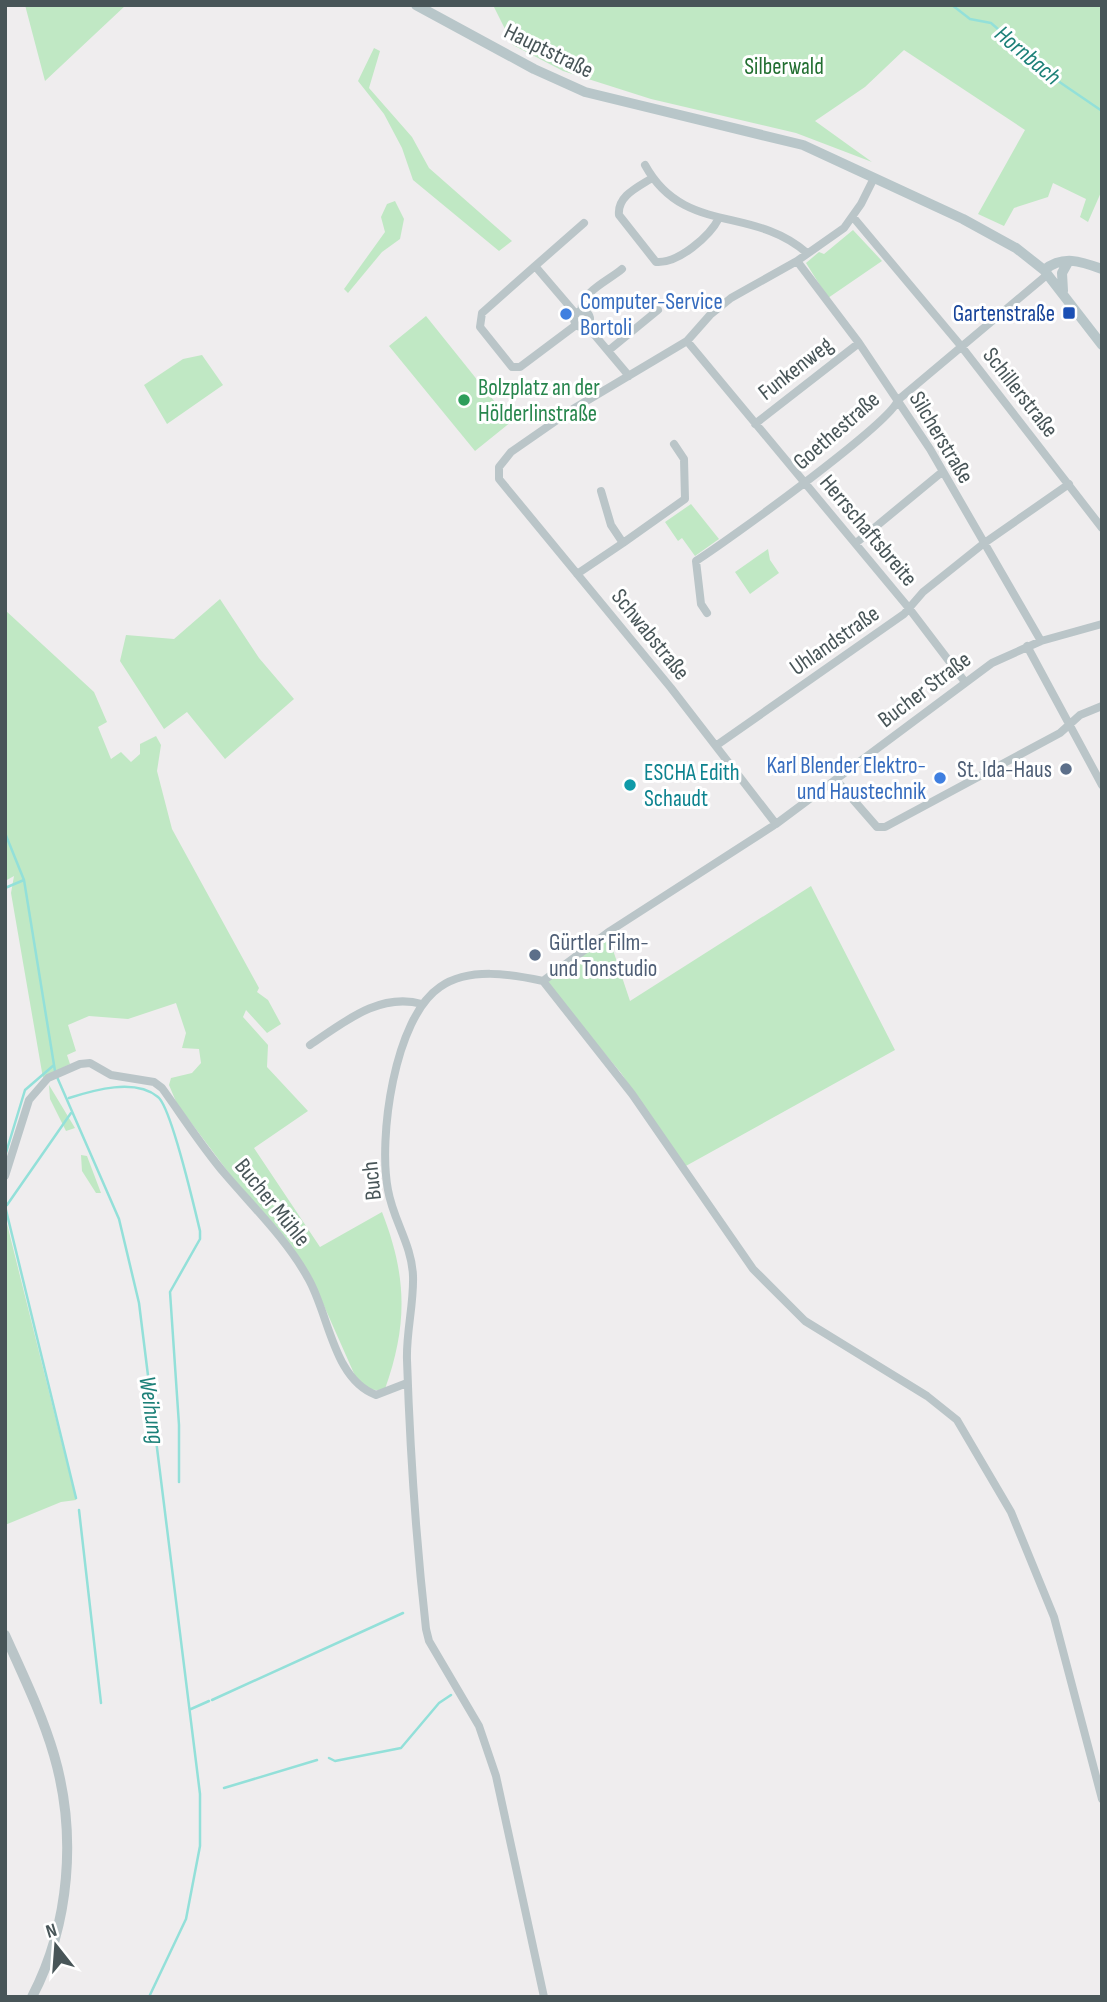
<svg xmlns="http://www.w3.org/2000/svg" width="1107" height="2002" font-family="'Sofia Sans Condensed',sans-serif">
	<rect width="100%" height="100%" fill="#efedee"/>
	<path fill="#c0e8c4" d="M25 5H126L45 81Z
		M493 5H1102V190L1088 222 1080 217 1086 199 1053 183 1048 197 1014 208 1004 226 978 214 1025 130 904 50 865 87 815 121 872 162 796 133 651 99 563 71 513 45Z
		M374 48 380 51 369 88 412 137 429 168 512 241 499 251 413 180 402 148 384 114 358 81Z
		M395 201 404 219 400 239 382 252 348 293 344 289 385 232 381 217 387 204Z
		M853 230 882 261 828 298 806 263 819 252 824 254Z
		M426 316 511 422 475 451 389 346Z
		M202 355 223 385 167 424 144 385 183 359Z
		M691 504 719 539 695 556 682 538 678 541 665 522Z
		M768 549 770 560 779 573 750 594 735 572Z
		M220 599 259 658 294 699 225 759 187 712 164 729 120 661 126 635 174 639Z
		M5 610 94 692 107 722 98 727 111 759 121 752 131 762 140 754V744L156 736 161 745 157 771 172 829 259 988 257 992 268 1000 281 1024 267 1033 246 1010 243 1017 268 1045 267 1067 308 1111 254 1148 320 1247 382 1212C407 1276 408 1324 385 1389 371 1392 366 1388 356 1378L317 1290 177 1104 169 1085 171 1078 192 1073 201 1063 199 1049 182 1048 186 1033 176 1003 128 1019 89 1016 68 1025 76 1051 67 1055 70 1064 43 1078 11 893 14 876 5 881Z
		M811 886 895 1050 684 1167 621 1073 549 987 548 978 608 935 630 1001Z
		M49 1085 75 1128 66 1131 50 1099Z
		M81 1155 87 1156 101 1193H96L82 1171Z
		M5 1216 76 1500 61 1502 5 1525Z"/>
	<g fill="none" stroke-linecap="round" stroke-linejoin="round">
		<path stroke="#93e0d9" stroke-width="2.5" d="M952 5 970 19 991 23 1058 81 1102 111
			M5 833 24 880 55 1071
			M5 888 24 880
			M57 1077 119 1219 139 1303 200 1794V1846L186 1919 149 1997
			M69 1098C94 1090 135 1078 158 1097 171 1107 195 1210 200 1231V1239L170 1292 179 1425V1482
			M5 1156 25 1090 54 1065
			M7 1205 71 1113
			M6 1210 76 1498
			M79 1510 101 1703
			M212 1700 403 1613
			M191 1709 209 1701
			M329 1758 335 1761 401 1748 439 1703 451 1695
			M224 1788 317 1760"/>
		<path stroke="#bac5c8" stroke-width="8" d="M645 165C684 236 753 205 807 253
			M652 178C638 187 617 196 619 215L656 262C678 264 710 236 719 218
			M853 217 961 346 1102 528
			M797 261 859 343 930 449 1041 641
			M535 266 482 313 480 327 512 367H520L576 325
			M574 319a8 8 0 1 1 16 0a8 8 0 1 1-16 0Z
			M581 311C582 291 608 281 622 269
			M576 314 535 266 584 223
			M587 326 629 376
			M687 341 908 607 965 682
			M608 351 658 310
			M755 424 859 343
			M623 543 685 499 684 459 674 444
			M856 543 942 472
			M577 574 623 543 611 525 601 491
			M707 613 701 604 696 561C726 542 891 423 898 400L1048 274
			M1027 646 1102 785
			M717 745 904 614 923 592 983 544 1069 484
			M836 780 877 827H885L1060 733 1080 715 1102 706
			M776 824 671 688 499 479V467L511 452 573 409 687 341 710 315 731 298 797 261 844 228 861 204 874 178
			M543 981C511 974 469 967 440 987 394 1018 378 1139 388 1190 393 1220 412 1245 413 1276 414 1304 406 1332 407 1360 410 1450 416 1540 426 1629L429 1641 479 1726 496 1776 544 1997
			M543 981 632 1094 753 1269 805 1321 927 1396 957 1420 1011 1512 1054 1617 1102 1799
			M543 981 610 931 776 824 992 663 1041 641 1102 624
			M310 1045C343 1023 379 992 422 1004
			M5 1176 29 1100 48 1078 80 1064 90 1063 111 1075 154 1082 162 1088C183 1117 202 1147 225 1174 254 1208 287 1240 308 1278 329 1314 333 1379 376 1395L407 1383"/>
		<path stroke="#bac5c8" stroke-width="10" d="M5 1635C23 1675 42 1714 54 1755 77 1834 70 1924 32 1997"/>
		<path stroke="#b8c6c9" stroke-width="10" d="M416 5 534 69 585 92 803 145 963 219 1016 248 1044 270 1102 345
			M1044 270C1063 255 1080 261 1102 269
			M1063 291 1062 273 1067 264"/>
	</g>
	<rect fill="#1a4fb4" stroke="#fff" stroke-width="2.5" x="1062" y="306" width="14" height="14" rx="3.5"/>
	<g fill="#3f7fe0" stroke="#fff" stroke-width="2.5">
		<circle cx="566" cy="314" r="7"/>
		<circle cx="940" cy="778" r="7"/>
	</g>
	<circle fill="#2e9e5b" stroke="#fff" stroke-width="2.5" cx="464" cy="400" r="7"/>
	<g fill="#5c6f8a" stroke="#fff" stroke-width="2.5">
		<circle cx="1066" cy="769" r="7"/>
		<circle cx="535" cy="955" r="7"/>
	</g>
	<circle fill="#0f9aa8" stroke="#fff" stroke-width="2.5" cx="630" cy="785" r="7"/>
	<g text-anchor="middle" stroke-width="6" stroke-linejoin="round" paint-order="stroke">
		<g font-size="23" fill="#485558" stroke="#fff">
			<text transform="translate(549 50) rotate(26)" y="8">Hauptstraße</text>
			<text transform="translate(795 368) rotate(-38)" y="8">Funkenweg</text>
			<text transform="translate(1021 392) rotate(52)" y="8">Schillerstraße</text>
			<text transform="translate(836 430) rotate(-41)" y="8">Goethestraße</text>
			<text transform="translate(942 437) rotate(59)" y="8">Silcherstraße</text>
			<text transform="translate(869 530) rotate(50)" y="8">Herrschaftsbreite</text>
			<text transform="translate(651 634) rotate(51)" y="8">Schwabstraße</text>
			<text transform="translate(834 640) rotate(-35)" y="8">Uhlandstraße</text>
			<text transform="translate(924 689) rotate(-37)" y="8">Bucher Straße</text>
			<text transform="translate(371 1181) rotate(-96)" y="8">Buch</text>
			<text transform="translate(273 1202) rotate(51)" y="8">Bucher Mühle</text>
		</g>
		<g font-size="23" fill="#226f31" stroke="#fff">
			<text x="784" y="74">Silberwald</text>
		</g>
		<g font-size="23" fill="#366cbe" stroke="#fff" text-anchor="start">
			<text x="580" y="309">Computer-Service<tspan x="580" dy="26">Bortoli</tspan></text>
			<text x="926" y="773" text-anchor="end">Karl Blender Elektro-<tspan x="926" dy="26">und Haustechnik</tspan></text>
		</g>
		<g font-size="23" fill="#164399" stroke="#fff" text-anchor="end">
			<text x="1055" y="321">Gartenstraße</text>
		</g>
		<g font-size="23" fill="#27864d" stroke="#fff" text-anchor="start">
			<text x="478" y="395">Bolzplatz an der<tspan x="478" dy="26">Hölderlinstraße</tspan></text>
		</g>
		<g font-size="23" fill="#4e5e75" stroke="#fff" text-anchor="end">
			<text x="1052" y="777">St. Ida-Haus</text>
			<text x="549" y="950" text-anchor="start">Gürtler Film-<tspan x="549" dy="26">und Tonstudio</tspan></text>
		</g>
		<g font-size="23" fill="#0d838f" stroke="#fff" text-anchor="start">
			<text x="644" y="780">ESCHA Edith<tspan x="644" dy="26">Schaudt</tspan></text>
		</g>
		<g font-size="24" font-style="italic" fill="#1c8078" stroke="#fff">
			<text transform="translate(1028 55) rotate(40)" y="8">Hornbach</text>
			<text transform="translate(152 1410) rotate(82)" y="8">Weihung</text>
		</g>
	</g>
	<rect width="1107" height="2002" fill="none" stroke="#485558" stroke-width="14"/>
	<g transform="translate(56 1946) rotate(343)" stroke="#ffffff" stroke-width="5" paint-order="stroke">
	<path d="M0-5L12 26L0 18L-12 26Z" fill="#485558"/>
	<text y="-10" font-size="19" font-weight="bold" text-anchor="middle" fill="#485558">N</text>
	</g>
</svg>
